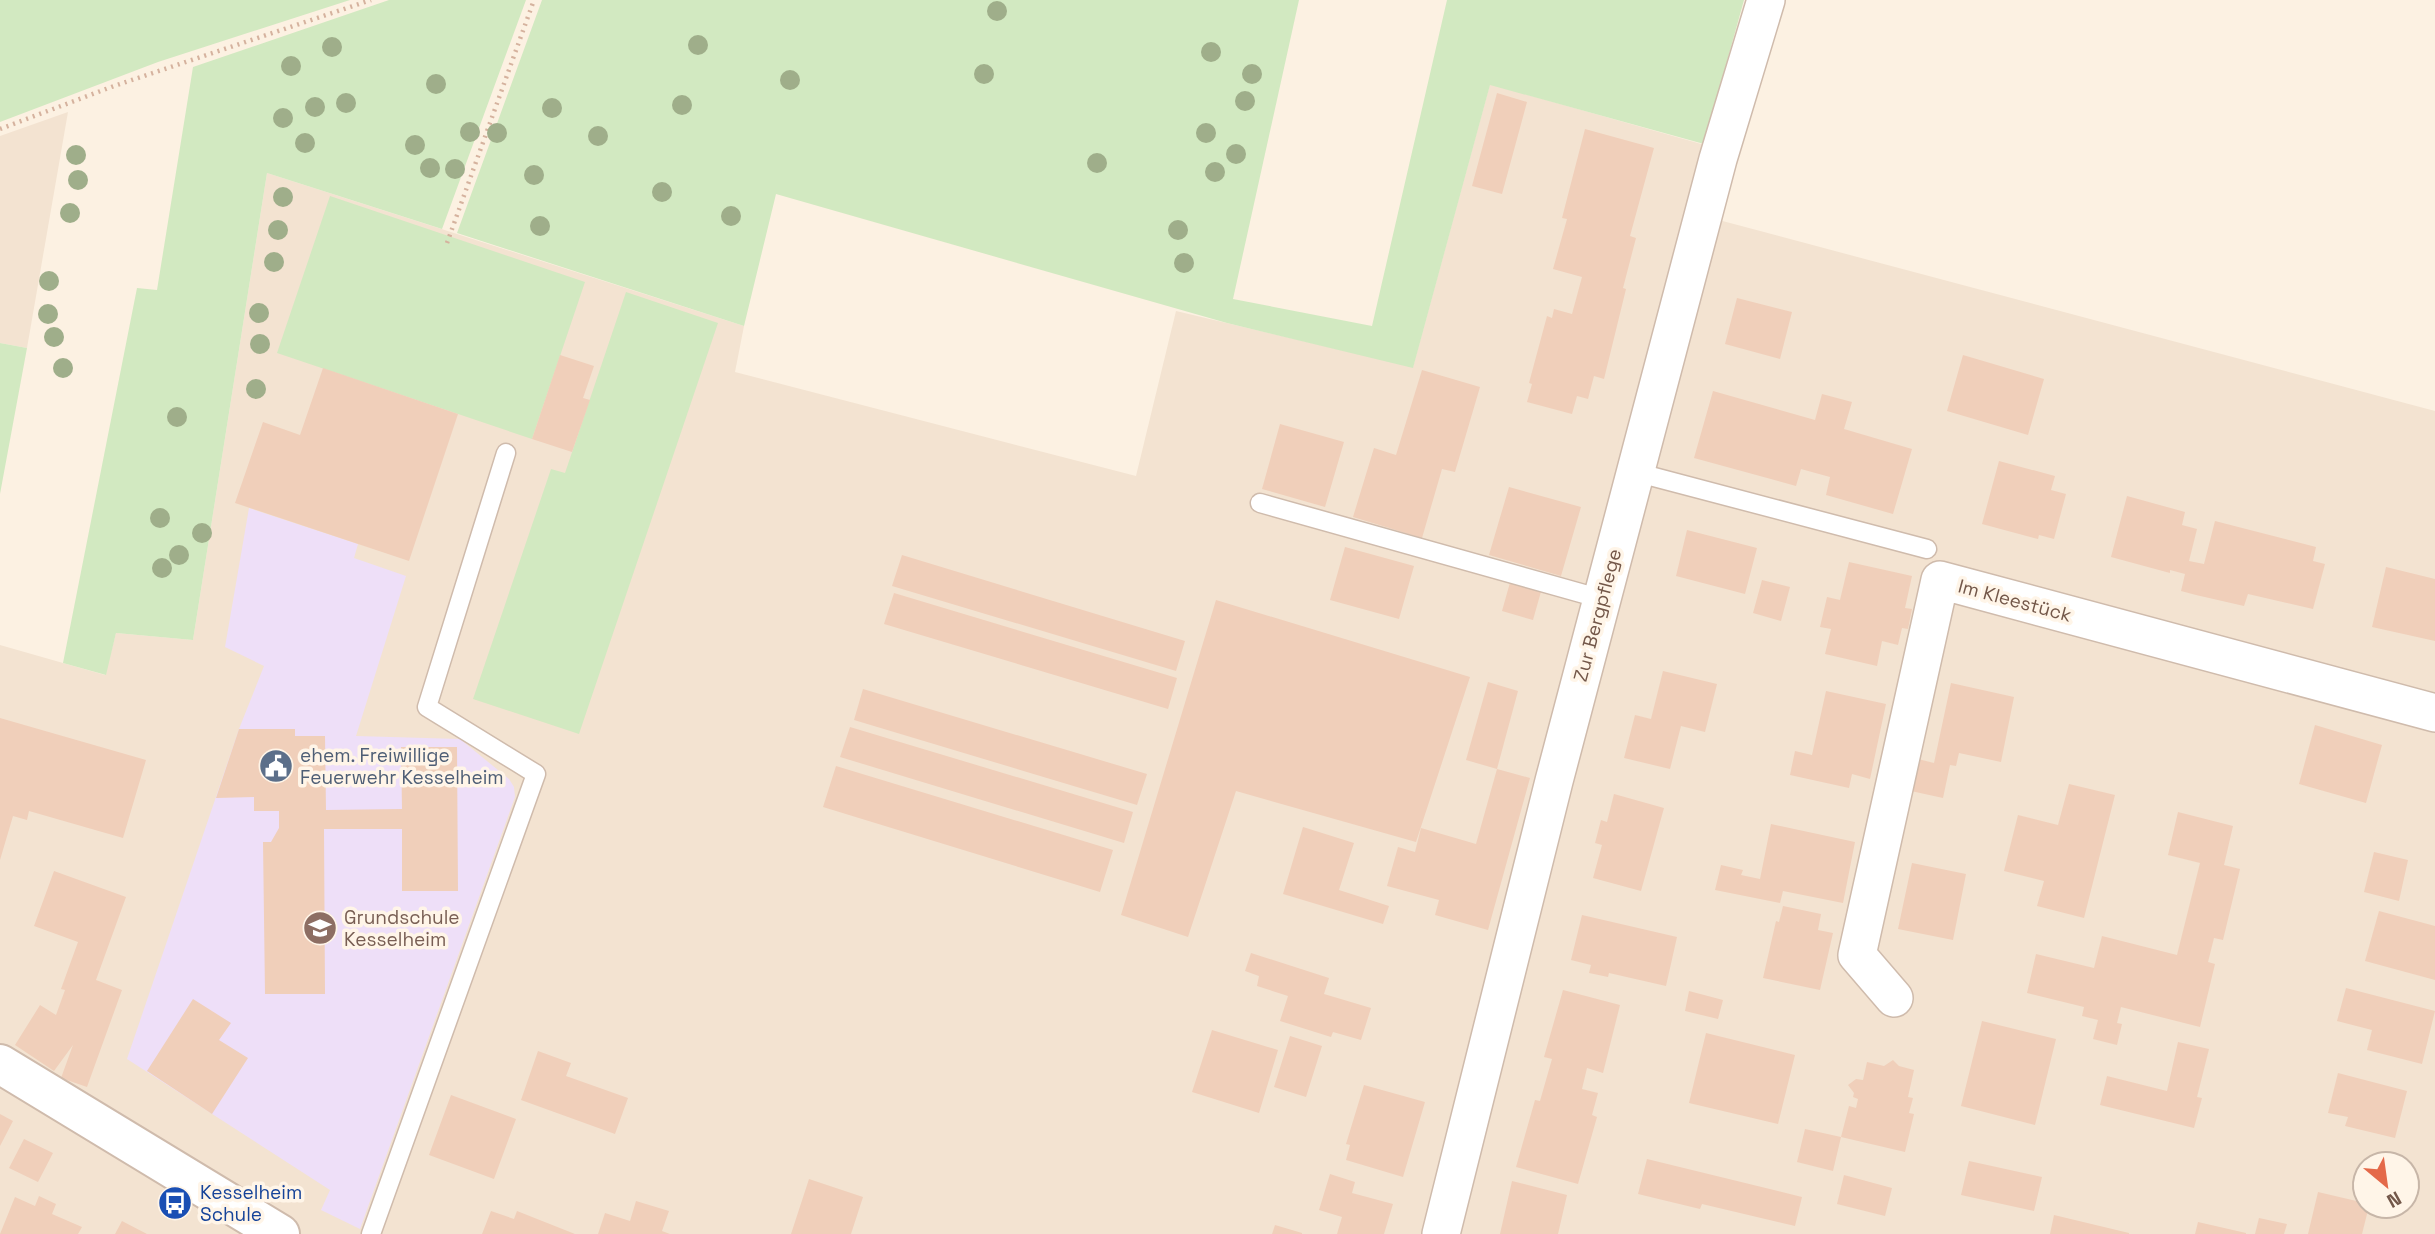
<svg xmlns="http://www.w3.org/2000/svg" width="2435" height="1234" font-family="'Space Grotesk',sans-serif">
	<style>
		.residential { fill: #f3e3d1; fill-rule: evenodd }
		.education { fill: #eedff8 }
		.green { fill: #d2e9c1 }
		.building { fill: #f0cfba }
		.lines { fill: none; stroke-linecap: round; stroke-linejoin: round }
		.service-casing { stroke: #cfbbac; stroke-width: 21 }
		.minor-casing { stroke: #cfbbac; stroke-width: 40 }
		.tertiary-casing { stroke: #cfbbac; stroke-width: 42 }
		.path { stroke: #d5b29e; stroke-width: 4.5; stroke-dasharray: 2 5; stroke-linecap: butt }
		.service { stroke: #fff; stroke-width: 18 }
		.minor { stroke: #fff; stroke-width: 37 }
		.tertiary { stroke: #fff; stroke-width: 38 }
		.tree { fill: #9fae8a }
		.labels { text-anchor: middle; stroke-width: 7; stroke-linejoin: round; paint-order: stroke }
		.street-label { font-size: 19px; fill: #735749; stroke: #fff5e8 }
		.service-label { font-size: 19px; fill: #4e5e75; stroke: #fff5e8; text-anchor: start }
		.education-label { font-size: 19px; fill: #785e54; stroke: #fff5e8; text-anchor: start }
		.transit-label { font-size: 19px; fill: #164399; stroke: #fff5e8; text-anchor: start }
	</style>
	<rect width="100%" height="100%" fill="#fcf1e2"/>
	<path class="residential" d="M1490,84l243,69 -18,66 720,192v823h-2435v-589l105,30 11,-42 77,7 74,-467 477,153 -9,46 401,104 40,-165 237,56zM2365,1164h42v42h-42z
		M68,112l-41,236 -27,-5v-207z"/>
	<path class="education" d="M249,508l109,36 -4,14 52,18 -50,160 104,3 49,40 5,8 1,10 -155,432 -39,-19 9,-20 -203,-131 112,-330 25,-63 -39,-19z"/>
	<path class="green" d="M0,0h350l-192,62 -158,60z
		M389,0h137l-84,229 -175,-56 -74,467 -77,-7 -10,42 -43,-12 74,-375 20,2 36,-223z
		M542,0h757l-66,299 139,27 75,-326h297l-40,144 -214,-59 -77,283 -186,-45 -451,-129 -32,132 -287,-93z
		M330,196l255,86 -53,157 -255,-86z
		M626,292l92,31 -139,411 -106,-35 78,-230 14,4z
		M0,343l27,5 -27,146z"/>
	<path class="building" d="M1497,93l30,9 -25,92 -30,-8z
		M1585,129l69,19 -24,88 6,2 -13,50 3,1 -22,90 -10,-3 -6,23 -11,-3 -5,18 -45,-12 5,-18 -3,-1 18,-67 5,2 2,-9 18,5 10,-37 -29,-8 14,-50 -5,-1z
		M1737,298l55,14 -12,47 -55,-15z
		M560,355l34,11 -11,32 7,2 -18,52 -40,-13z
		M1963,355l81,24 -16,56 -81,-24z
		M323,368l135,46 -49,147 -174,-58 28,-81 37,13z
		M1422,370l58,17 -25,85 -13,-3 -20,69 -69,-21 21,-69 22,7z
		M1713,391l102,29 7,-26 30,8 -8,27 68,20 -19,65 -67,-19 4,-18 -29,-8 -5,17 -102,-28z
		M1280,424l64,18 -19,65 -63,-18z
		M1999,461l56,15 -4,14 15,4 -12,45 -15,-4 -1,4 -56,-15z
		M1509,487l72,20 -20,69 -72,-21z
		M2127,496l58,16 -3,13 15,4 -8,32 15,3 11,-43 101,26 -3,14 12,3 -12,45 -65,-15 -4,12 -48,-11 -15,-4 4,-17 -15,-4v3l-59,-16z
		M1687,530l70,18 -12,46 -69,-18z
		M1345,547l69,19 -15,53 -69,-19z
		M902,555l283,86 -9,30 -284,-85z
		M1849,562l63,14 -7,32 7,1 -4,20 -6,-1 -4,17 -16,-4 -5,25 -52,-12 6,-25 -11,-2 7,-30 13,3z
		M2386,567l49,12v62l-63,-14z
		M1511,579l31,9 -9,32 -31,-9z
		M1762,580l28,7 -9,34 -28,-8z
		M894,593l283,85 -9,31 -284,-85z
		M1216,600l254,77 -54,165 -180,-51 -48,146 -67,-22z
		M1663,671l54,13 -12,48 -24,-6 -11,43 -46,-11 11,-43 16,4z
		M1488,682l30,9 -21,78 -31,-9z
		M1951,683l63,14 -13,65 -42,-9 -3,13 -6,-1 -7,33 -32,-7 7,-32 16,4z
		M863,689l284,85 -10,31 -283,-85z
		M1826,691l60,13 -16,75 -18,-5 -3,14 -59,-13 5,-24 17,4z
		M0,718l146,42 -23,78 -94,-27 -2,9 -14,-4 -13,44z
		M2315,725l67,20 -16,58 -67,-19z
		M850,727l283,85 -9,31 -284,-86z
		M239,729h56v7h30l1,74 76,-1 -1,-62h56l1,144h-56v-62h-78l1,165h-60l-2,-152h8l8,-14v-17h-25v-14l-38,1z
		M836,766l277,84 -13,42 -277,-85z
		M1497,769l33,9 -42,152 -53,-15 4,-15 -52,-14 11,-39 17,5 6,-24 55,16z
		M2069,784l46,11 -31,123 -47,-12 7,-25 -40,-10 14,-56 40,10z
		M1614,794l50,14 -23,83 -48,-13 9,-33 -7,-2 6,-23 6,2z
		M2178,812l55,14 -9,39 16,4 -17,71 -9,-2 -6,24 7,2 -15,63 -79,-20 -4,16 5,1 -5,21 -24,-6 5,-19 -16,-4 2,-9 -57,-14 9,-39 58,14 8,-32 75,19 23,-92 -32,-8z
		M1771,824l84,18 -12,61 -60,-12 -3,12 -65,-13 6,-25 22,5 -2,5 19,4z
		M1303,827l51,16 -15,47 50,16 -6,18 -100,-30z
		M2374,852l34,8 -9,41 -35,-9z
		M1912,863l54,11 -13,66 -55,-11z
		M54,871l72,26 -30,83 26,10 -35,97 -26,-9 12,-33 -19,26 -39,-26 25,-40 16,10 9,-25 -4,-1 17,-47 -44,-16z
		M1783,906l38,8 -3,16 15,3 -13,57 -57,-12 13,-57 3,1z
		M2379,911l56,15v54l-70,-19z
		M1582,915l95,22 -11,49 -57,-13 -1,4 -19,-4 2,-8 -20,-5z
		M1251,953l78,25 -5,16 47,14 -10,32 -28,-8 -2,5 -51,-16 8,-25 -31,-10 2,-10 -14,-5z
		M2346,988l89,23 -13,53 -55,-14 5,-20 -35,-9z
		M1563,990l57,15 -17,68 -16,-5 -5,21 16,4 -6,22 5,2 -19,67 -62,-17 19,-67 5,1 12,-42 -8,-2z
		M1689,991l34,9 -5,19 -33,-8z
		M193,999l38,24 -12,17 29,18 -36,56 -65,-43z
		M1982,1021l74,18 -21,86 -74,-19z
		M1212,1030l66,20 -19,63 -67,-21z
		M1706,1033l89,22 -17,69 -89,-21z
		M1290,1036l32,10 -16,51 -32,-10z
		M2178,1042l31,7 -12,48 5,1 -8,30 -94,-23 7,-29 60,15z
		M538,1051l33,12 -5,13 62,22 -13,36 -94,-34z
		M1893,1060l6,6 15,4 -6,27 5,1 -4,15 5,1 -9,38 -64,-15 8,-31 7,2 2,-9 -5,-2 1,-4 -6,-8 8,-6 7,1 4,-18 17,4z
		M2338,1073l69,18 -12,47 -50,-12 3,-9 -20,-4z
		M1364,1085l61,17 -22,75 -57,-17 4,-15 -4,-1z
		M451,1095l65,24 -22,60 -65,-24z
		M0,1114l13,7 -13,25z
		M1805,1129l36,8 -8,34 -36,-9z
		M24,1139l29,14 -15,29 -29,-14z
		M1647,1159l155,38 -7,29 -93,-22 -2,5 -62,-15z
		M1969,1161l73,16 -8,34 -73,-16z
		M1330,1174l25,8 -3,11 41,11 -9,30h-47l5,-17 -23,-7z
		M1844,1175l48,13 -7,28 -48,-12z
		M809,1179l54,18 -12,37h-60z
		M1512,1181l55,14 -9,39h-58z
		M2318,1192l47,11v3h4l-7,28h-54z
		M39,1196l17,8 -4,10 30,13 -4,7h-78l15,-37 20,9z
		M636,1201l33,10 -7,20 8,3h-72l7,-21 25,8z
		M491,1211l23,8 3,-8 58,23h-93z
		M2054,1215l75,18v1h-79z
		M2259,1218l28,6 -3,10h-29z
		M122,1221l25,13h-32z
		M2198,1222l48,11v1h-51z
		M1275,1225l27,8v1h-30z"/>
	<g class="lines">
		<g class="service-casing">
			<path id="service" d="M1635,472l292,77
				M1260,503l342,96
				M371,1234l165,-460 -109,-67 79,-254"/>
		</g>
		<g class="minor-casing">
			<path id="minor" d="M1894,998l-37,-43 83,-375 495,133
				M1441,1234l113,-453 164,-622 48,-159"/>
		</g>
		<g class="tertiary-casing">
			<path id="tertiary" d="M0,1064l280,170"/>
		</g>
		<path class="path" d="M0,129l114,-43 257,-86
			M447,243l87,-243"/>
		<use href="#service" class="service"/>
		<use href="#minor" class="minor"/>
		<use href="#tertiary" class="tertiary"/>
	</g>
	<g class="tree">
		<circle cx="997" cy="11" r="10"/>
		<circle cx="698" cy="45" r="10"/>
		<circle cx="332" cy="47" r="10"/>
		<circle cx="1211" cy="52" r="10"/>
		<circle cx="291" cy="66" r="10"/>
		<circle cx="984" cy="74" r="10"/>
		<circle cx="1252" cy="74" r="10"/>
		<circle cx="790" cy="80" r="10"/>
		<circle cx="436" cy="84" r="10"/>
		<circle cx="1245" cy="101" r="10"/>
		<circle cx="346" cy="103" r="10"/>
		<circle cx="682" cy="105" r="10"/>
		<circle cx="315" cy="107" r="10"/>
		<circle cx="552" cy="108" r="10"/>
		<circle cx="283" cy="118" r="10"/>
		<circle cx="470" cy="132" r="10"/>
		<circle cx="497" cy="133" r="10"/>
		<circle cx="1206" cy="133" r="10"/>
		<circle cx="598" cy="136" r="10"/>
		<circle cx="305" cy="143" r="10"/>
		<circle cx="415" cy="145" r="10"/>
		<circle cx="1236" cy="154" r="10"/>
		<circle cx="76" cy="155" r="10"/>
		<circle cx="1097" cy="163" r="10"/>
		<circle cx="430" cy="168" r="10"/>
		<circle cx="455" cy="169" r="10"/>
		<circle cx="1215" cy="172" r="10"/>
		<circle cx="534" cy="175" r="10"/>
		<circle cx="78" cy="180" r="10"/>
		<circle cx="662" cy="192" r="10"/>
		<circle cx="283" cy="197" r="10"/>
		<circle cx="70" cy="213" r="10"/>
		<circle cx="731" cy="216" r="10"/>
		<circle cx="540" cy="226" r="10"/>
		<circle cx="278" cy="230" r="10"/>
		<circle cx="1178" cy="230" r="10"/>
		<circle cx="274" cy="262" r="10"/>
		<circle cx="1184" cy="263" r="10"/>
		<circle cx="49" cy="281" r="10"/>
		<circle cx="259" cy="313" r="10"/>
		<circle cx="48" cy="314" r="10"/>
		<circle cx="54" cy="337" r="10"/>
		<circle cx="260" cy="344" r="10"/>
		<circle cx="63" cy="368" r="10"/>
		<circle cx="256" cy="389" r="10"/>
		<circle cx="177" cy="417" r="10"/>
		<circle cx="160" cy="518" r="10"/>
		<circle cx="202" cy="533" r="10"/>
		<circle cx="179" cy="555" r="10"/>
		<circle cx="162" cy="568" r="10"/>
	</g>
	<defs>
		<g id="civic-disc" transform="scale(1.75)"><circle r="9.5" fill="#5c6f8a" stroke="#fff5e8"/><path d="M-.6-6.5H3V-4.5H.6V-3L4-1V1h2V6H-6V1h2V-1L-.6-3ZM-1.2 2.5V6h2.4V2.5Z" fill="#fff"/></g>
		<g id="school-disc" transform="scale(1.75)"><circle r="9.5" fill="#8d6e63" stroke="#fff5e8"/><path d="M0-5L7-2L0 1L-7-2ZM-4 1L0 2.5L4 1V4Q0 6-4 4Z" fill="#fff"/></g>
		<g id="bus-disc" transform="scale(1.75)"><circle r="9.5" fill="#1a4fb4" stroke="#fff5e8"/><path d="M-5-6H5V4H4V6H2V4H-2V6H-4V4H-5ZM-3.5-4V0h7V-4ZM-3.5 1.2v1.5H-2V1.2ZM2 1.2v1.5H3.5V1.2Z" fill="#fff"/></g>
	</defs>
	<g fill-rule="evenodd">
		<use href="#civic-disc" x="276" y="766"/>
		<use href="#school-disc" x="320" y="928"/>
		<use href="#bus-disc" x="175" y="1203"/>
	</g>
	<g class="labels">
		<g class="street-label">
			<text transform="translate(2015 600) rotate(15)" y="7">Im Kleestück</text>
			<text transform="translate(1597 615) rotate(-75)" y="7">Zur Bergpflege</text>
		</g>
		<g class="service-label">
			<text x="300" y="762">ehem. Freiwillige<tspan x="300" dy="22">Feuerwehr Kesselheim</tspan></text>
		</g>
		<g class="education-label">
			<text x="344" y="924">Grundschule<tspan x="344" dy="22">Kesselheim</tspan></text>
		</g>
		<g class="transit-label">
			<text x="200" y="1199">Kesselheim<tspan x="200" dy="22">Schule</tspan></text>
		</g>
	</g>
	<g transform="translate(2386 1185) rotate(151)"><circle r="33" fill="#fff5e8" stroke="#c7b6a8" stroke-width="2"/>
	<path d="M0-5L12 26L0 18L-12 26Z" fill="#e46949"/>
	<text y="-10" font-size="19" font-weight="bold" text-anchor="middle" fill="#735749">N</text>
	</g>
</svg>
